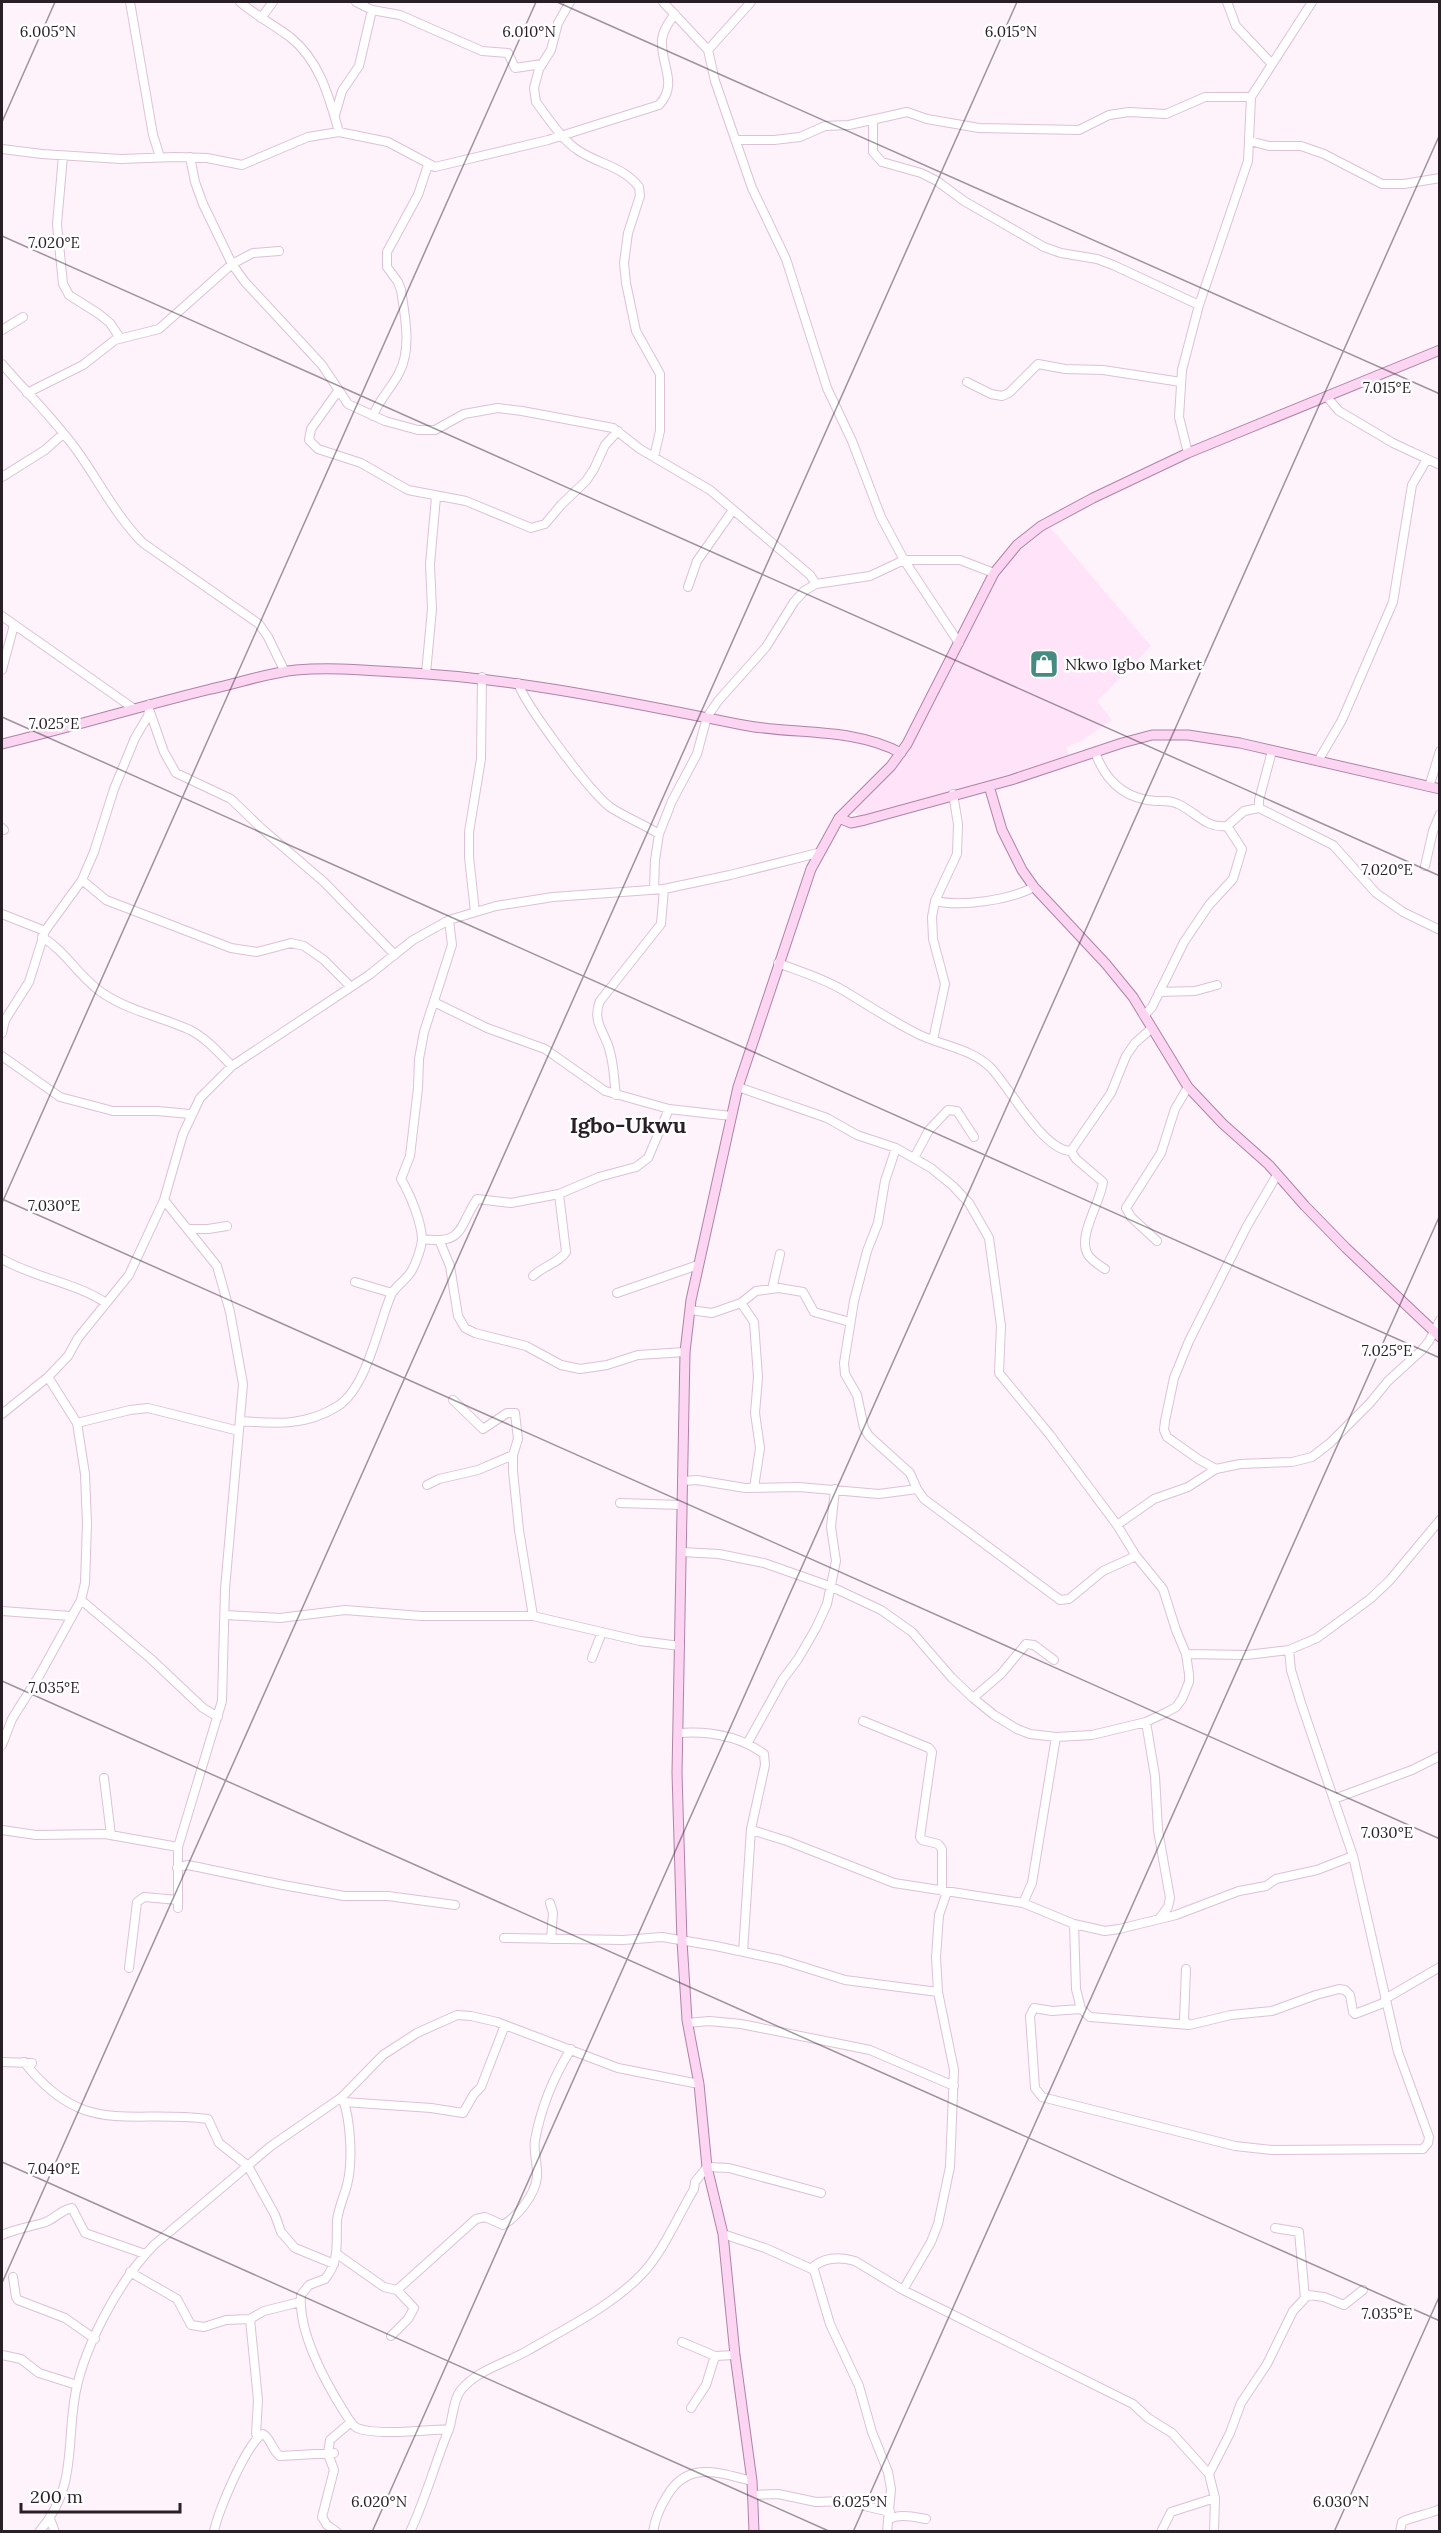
<svg xmlns="http://www.w3.org/2000/svg" width="1441" height="2533" font-family="Lora,serif">
	<style>
		.built { fill: #ffe3f8 }
		.lines { fill: none; stroke-linecap: round; stroke-linejoin: round }
		.minor-casing { stroke: #ddc1d6; stroke-width: 10 }
		.major-casing { stroke: #b083a6; stroke-width: 11 }
		.minor { stroke: #fff; stroke-width: 8 }
		.major { stroke: #fbd5f2; stroke-width: 9 }
		.ticks { fill: none; stroke: #291f27; stroke-width: 1.5; stroke-opacity: 0.45 }
		.labels { text-anchor: middle; stroke-width: 5; stroke-linejoin: round; paint-order: stroke }
		.poi-label { font-size: 16px; fill: #291f27; stroke: #fff; text-anchor: start }
		.district-label { font-size: 22px; font-weight: bold; fill: #291f27; stroke: #fff }
		.ticks-label { font-size: 15px; text-anchor: middle; fill: #291f27; stroke: #fff; stroke-width: 5; stroke-linejoin: round; paint-order: stroke }
	</style>
	<rect width="100%" height="100%" fill="#fef2fb"/>
	<path class="built" d="M1049,526l102,120 -54,55 15,19 -31,21 -15,6 4,11 -65,22 -143,38 -4,-2 -6,-7 54,-57 100,-190z"/>
	<g class="lines">
		<g class="minor-casing">
			<path id="minor" d="M130,2l23,133 7,22
				M240,2c15,13 34,23 50,35 30,24 39,60 49,95
				M356,2l16,8 28,5 82,36 26,2 7,15 27,-4
				M570,2l-12,21 -7,27 -12,19 -5,19 2,14c13,17 26,38 43,49 20,13 45,16 60,36l1,9 -12,37 -4,30 2,20 10,48 24,43v57l-6,26
				M663,2l45,48 7,31 37,107 34,71 41,129 25,53 29,76 23,43 55,83
				M1227,2l9,24 36,38
				M261,18l12,-16
				M708,50l43,-48
				M335,115l7,-24 17,-25 13,-56
				M873,120v32l9,10 39,11 16,8 27,20 80,46 17,6 36,6 16,6 86,40
				M736,140h38l26,-3 25,-11 24,-1 58,-13 20,7 52,9 100,2 30,-15 20,-3 37,2 39,-17h46
				M1250,141l19,5h32l23,8 58,30h22l36,-6
				M2,149l40,5 79,5 54,-2 32,1 35,7 66,-28 31,-5 49,10 47,25 113,-27 111,-35c20,-21 1,-42 3,-65 1,-10 7,-18 13,-26
				M63,156l-6,68 6,60 6,11 30,19 11,9 10,15
				M190,157l5,25 8,22 29,60 13,18 77,83 26,39 37,17 33,9h17l29,-16 34,-6 24,3 91,17 27,21 70,41 100,85 6,9
				M2,330l21,-13
				M2,364c25,29 54,57 76,88 22,31 38,64 65,91l116,81 9,13 17,35
				M967,382l24,12 11,2 7,-3 29,-29 27,5 38,1 78,12
				M338,391l-27,38 -2,11 9,9 43,14 47,27 58,11 65,27 14,-4 16,-19 25,-24 8,-12 11,-24 13,-14
				M27,393l56,-28 32,-25 44,-11 73,-65 21,-11 26,-2
				M1327,397l12,14 54,32 47,22
				M373,416c6,-17 18,-27 26,-43 13,-24 6,-57 2,-83l-3,-8 -11,-15v-15l31,-57 10,-30
				M1188,453l-9,-36 3,-47 17,-65 49,-144 3,-64 61,-95
				M2,477l43,-27 18,-16
				M688,587l9,-26 36,-51
				M2,616l131,92
				M2,670l12,-45
				M426,673l6,-64 -2,-45 6,-67
				M518,683c8,23 72,109 92,124 15,10 33,17 49,27
				M150,712l14,40 12,21 55,26 30,29 63,54 71,73
				M1272,751l-13,49v8l74,37 43,48 27,19 37,18
				M1095,752c10,28 29,47 61,49 9,0 14,-1 22,3 18,8 28,25 49,22l17,-15 15,-3
				M1318,761l24,-41 51,-118 19,-117 15,-26
				M1429,787l11,-36
				M2,828l2,2
				M1425,866l8,-35 7,-17
				M82,880l24,20 125,48 26,4 34,-9 13,3 20,14 26,26
				M654,890l1,-30 4,-26 13,-33 25,-47 10,-37 11,-16 48,-54 28,-45 10,-11 12,-7 54,-8 34,-16h56l34,13
				M935,901c27,6 75,-1 99,-14
				M475,912l-6,-55v-25l12,-73 1,-82
				M2,914l43,17
				M42,937c25,15 38,42 62,57 26,17 57,23 86,36 16,8 29,23 42,36
				M778,963c21,8 44,15 63,26 27,16 52,33 79,46 24,11 51,14 70,32 19,19 53,84 81,84
				M1159,992l36,-1 22,-6
				M434,1002l53,26 58,21 60,42 64,18 62,7
				M1144,1016l8,-9 32,-65 25,-37 24,-26 9,-30 -15,-23
				M2,1033l3,-13 24,-38 16,-51 37,-51 12,-28 20,-63 21,-51 13,-22 2,-12
				M933,1040l12,-56 -12,-45 -1,-22 3,-16 22,-47 1,-30 -5,-30
				M2,1056l58,41 53,14h44l33,3
				M616,1095c-2,-14 -2,-29 -6,-43 -4,-19 -19,-30 -10,-51l61,-77 3,-35
				M896,1148l-11,33 -7,42 -11,28 -13,50 -10,62 1,11 12,21 7,33 5,8 41,37 7,16
				M1071,1151l40,-58 15,-37 9,-13 17,-15
				M1071,1151l5,8 27,23c-2,19 -25,53 -16,71 3,7 12,12 18,16
				M914,1158l15,-28 19,-20 9,1 17,26
				M164,1200l53,66 13,46 13,72 -18,205 -3,112 -44,146v61
				M189,1229h19l19,-3
				M422,1239c43,6 36,-12 55,-40l34,4 48,-9 40,-17 37,-10 12,-9 21,-49
				M1157,1241l-26,-24 -5,-9 35,-55 14,-44 13,-22
				M440,1242l10,24 8,50 7,12 10,5 51,13 35,19 19,4 27,-4 31,-10 47,-3
				M2,1259c32,19 73,23 104,44
				M533,1276c10,-10 26,-13 33,-24l-7,-58
				M355,1282l37,11
				M772,1289l8,-35
				M617,1293l81,-28
				M741,1303l13,19 4,55 -3,36 5,35 -6,40
				M690,1310l22,3 29,-10 15,-12 23,-3 24,4 11,20 36,10
				M453,1400l30,29 24,-16h8l3,26 -5,16v16l6,59 14,86 107,25 40,5
				M2,1414l46,-37 20,-21 10,-18 51,-63 35,-75 19,-66 17,-36 32,-32 137,-91 44,-35 36,-20 47,-14 57,-9 111,-8 66,-14 88,-22
				M240,1421c37,3 66,5 98,-15 29,-19 40,-80 53,-111 5,-10 16,-15 21,-25 4,-7 9,-21 10,-30 0,-17 -12,-46 -21,-61l9,-23 8,-68 1,-29 5,-27 28,-87 -3,-25
				M77,1423l53,-13 18,-2 91,23
				M1216,1469l-18,-10 -31,-22 -3,-7 1,-9 9,-43 15,-37 58,-115 30,-51
				M682,1481l15,-1 48,8 54,-1 80,7 38,-5 7,10 136,101 9,-1 34,-28 33,-15
				M427,1485l12,-6 39,-9 35,-15
				M620,1503l60,2
				M1117,1525l37,-26 34,-12 28,-18 24,-5 52,-2 20,-5 18,-14 40,-40 18,-22 34,-31 7,-9 11,-21
				M681,1552l38,2 45,9 68,24 49,23 31,22 40,46 21,20 21,17 23,14 13,5 26,3 36,-2 54,-13 21,-10 9,-5 6,-8 7,-17v-8l-3,-20 -10,-24 -13,-41 -27,-33 -19,-31 -67,-90 -51,-62 2,-47 -12,-88 -20,-35 -16,-17 -22,-18 -35,-20 -39,-13 -30,-17 -89,-31
				M81,1600l70,59 52,49 15,9
				M2,1611l69,5
				M226,1615l54,3 65,-8 76,6h112
				M1186,1654l60,1 18,-2 25,-3 28,-12 53,-39 20,-19 50,-60
				M592,1658l10,-26
				M973,1698l28,-24 25,-30 8,1 20,15
				M863,1721l66,27 3,4 -12,85 2,3 16,4 4,5v42
				M1146,1722l9,54 3,54 12,68 -2,9 -9,12
				M679,1733c30,-2 59,2 85,21l1,11 -14,64 4,2 32,10 107,42 129,20 51,21 31,7 14,-2 57,-14 63,-24 27,-5 10,-7 41,-9 36,-14
				M747,1744l36,-65 15,-20 18,-31 11,-24 9,-43 -5,-34 4,-38
				M2,1745l10,-26 27,-43 42,-76 4,-17 2,-59 -2,-50 -8,-51 -29,-46
				M104,1778l7,57
				M1334,1799l78,-29 28,-14
				M2,1830l34,5 69,-1 73,13
				M177,1868l10,-3 11,2 85,18 61,11h44l67,9
				M550,1903l3,10 -2,26
				M1023,1903l9,-20 24,-146
				M1074,1924l2,65 5,20 -29,2 -18,-3 -4,8 5,72 7,9 193,49 37,4 151,-1 5,-6 1,-6 -31,-85 -45,-196 -52,-153 -10,-33 -2,-20
				M504,1938l119,2 39,-3 54,9 65,14 64,20 93,12
				M743,1952l8,-123
				M129,1968l8,-66 7,-5 34,3
				M1186,1969l-2,51 5,5 42,-10 41,-4 44,-16 23,-6 6,1 5,5 3,17 2,2 31,-12
				M1385,1999l55,-32
				M1081,2009l9,8 99,8
				M688,2023l21,-2 32,3 129,26 84,36
				M2,2062l30,1
				M24,2062c60,76 102,47 184,57l11,24 29,23 27,49 6,17 14,16 39,16
				M342,2097c9,22 11,65 5,88 -3,12 -9,24 -10,36 -1,22 3,40 -12,58l-16,6 -8,10c-3,36 23,85 42,115 4,6 8,15 14,18 19,8 70,2 92,1
				M344,2102l87,6 32,5 11,-19 7,-7 24,-62
				M1275,2228l24,4 6,66
				M723,2234l42,14 49,22 16,54 29,62 13,46 16,40 3,17 -4,43
				M2,2235c14,-6 26,-8 41,-12 11,-3 17,-13 29,-15l13,25 60,21
				M337,2254l47,33 13,3 79,-71 9,-2 18,8c15,-9 32,-30 34,-48 1,-13 -4,-25 -2,-37 6,-32 19,-64 36,-91
				M814,2270v-4c12,-9 27,-9 41,-5l48,29 230,114 15,14 24,15 37,41 6,24 -1,34
				M130,2272l47,27 14,26 13,2 22,-7 24,-1 14,-8 36,-9
				M13,2277l3,20 2,3 47,18 30,21
				M903,2290l28,-48 7,-18 12,-57 4,-97 -16,-78 -2,-35 3,-42 8,-23
				M250,2319l8,81 -2,34 2,1
				M391,2336l17,-17 6,-11 -17,-18
				M682,2342l33,14
				M2,2355l19,4 18,14 38,12
				M691,2408l15,-23 9,-29 20,-1
				M1209,2474l21,-41 11,-30 26,-39 26,-53 15,-16 16,2 20,8 19,-15
				M752,2495l26,-1 38,8 27,-1 47,11
				M50,2519l5,13
				M888,2520c10,-7 26,-3 38,-1
				M39,2532c36,-42 28,-80 35,-130 7,-51 44,-120 80,-157l117,-99 71,-49 41,-42 34,-22 40,-18 14,1 26,6 121,46 81,16
				M214,2532c2,-17 34,-92 49,-98 8,4 9,17 17,22l54,-3
				M337,2532l-10,-7 -5,-8 12,-47 -6,-16 2,-14 21,-18
				M410,2532c16,-34 25,-69 39,-103 4,-12 4,-29 12,-39 16,-20 45,-27 66,-39 39,-23 83,-44 114,-76 21,-21 37,-59 53,-86l1,-7 12,-15 22,1 92,25
				M653,2532c2,-13 7,-25 14,-36 21,-36 52,-23 85,-15
				M1161,2532l10,-20 44,-14
				M1400,2532l2,-10c12,-6 25,-7 38,-13"/>
		</g>
		<g class="major-casing">
			<path id="major" d="M2,744c70,-17 139,-38 209,-55 28,-6 56,-16 85,-19 34,-3 68,0 101,2 119,6 230,30 346,53 51,10 110,2 158,28
				M989,786l13,44 20,40 12,17 72,77 27,33 55,90 35,37 46,41 36,41 41,42 94,89
				M839,818l12,5 14,-3 146,-40 111,-37 30,-8h36l52,8 200,46
				M754,2532l-2,-51 -17,-126 -12,-121 -16,-67 -8,-83 -12,-64 -5,-79 -5,-168 8,-421 6,-52 47,-213 73,-218 28,-51 52,-52 16,-22 87,-171 23,-28 24,-19 52,-28 95,-45 252,-103"/>
		</g>
		<use href="#minor" class="minor"/>
		<use href="#major" class="major"/>
	</g>
	<path class="ticks" d="M557,2l883,392M2,122l53,-120M2,236l1438,640M2,717l1438,641M2,1199l1438,640M2,1203l534,-1201M2,1681l1438,640M2,2162l829,370M2,2283l1015,-2281M372,2532l1068,-2398M853,2532l587,-1317M1334,2532l106,-237"/>
	<defs>
		<g id="shop-square" transform="scale(1.5)"><rect x="-9" y="-9" width="18" height="18" rx="4" fill="#468b82" stroke="#fff"/><path d="M-5-2.5h2.3a2.7 3.5 0 0 1 5.4 0H5L5.5 6h-11ZM-1.5-2.5h3a1.5 2.3 0 0 0-3 0Z" fill="#fff"/></g>
	</defs>
	<g fill-rule="evenodd">
		<use href="#shop-square" x="1044" y="664"/>
	</g>
	<g class="labels">
		<g class="poi-label">
			<text x="1065" y="670">Nkwo Igbo Market</text>
		</g>
		<g class="district-label">
			<text x="628" y="1133">Igbo-Ukwu</text>
		</g>
	</g>
	<g class="ticks-label">
		<text x="48" y="37">6.005°N</text>
		<text x="529" y="37">6.010°N</text>
		<text x="1011" y="37">6.015°N</text>
		<text x="54" y="248">7.020°E</text>
		<text x="1387" y="393">7.015°E</text>
		<text x="54" y="729">7.025°E</text>
		<text x="1387" y="875">7.020°E</text>
		<text x="54" y="1211">7.030°E</text>
		<text x="1387" y="1356">7.025°E</text>
		<text x="54" y="1693">7.035°E</text>
		<text x="1387" y="1838">7.030°E</text>
		<text x="54" y="2174">7.040°E</text>
		<text x="1387" y="2319">7.035°E</text>
		<text x="379" y="2507">6.020°N</text>
		<text x="860" y="2507">6.025°N</text>
		<text x="1341" y="2507">6.030°N</text>
	</g>
	<rect width="1441" height="2533" fill="none" stroke="#291f27" stroke-width="6"/>
	<path d="M21 2503v9h159v-9" fill="none" stroke="#291f27" stroke-width="3"/>
	<text x="30" y="2503" font-size="18" fill="#291f27" stroke="#ffffff" stroke-width="4.5" paint-order="stroke">200 m</text>
</svg>
